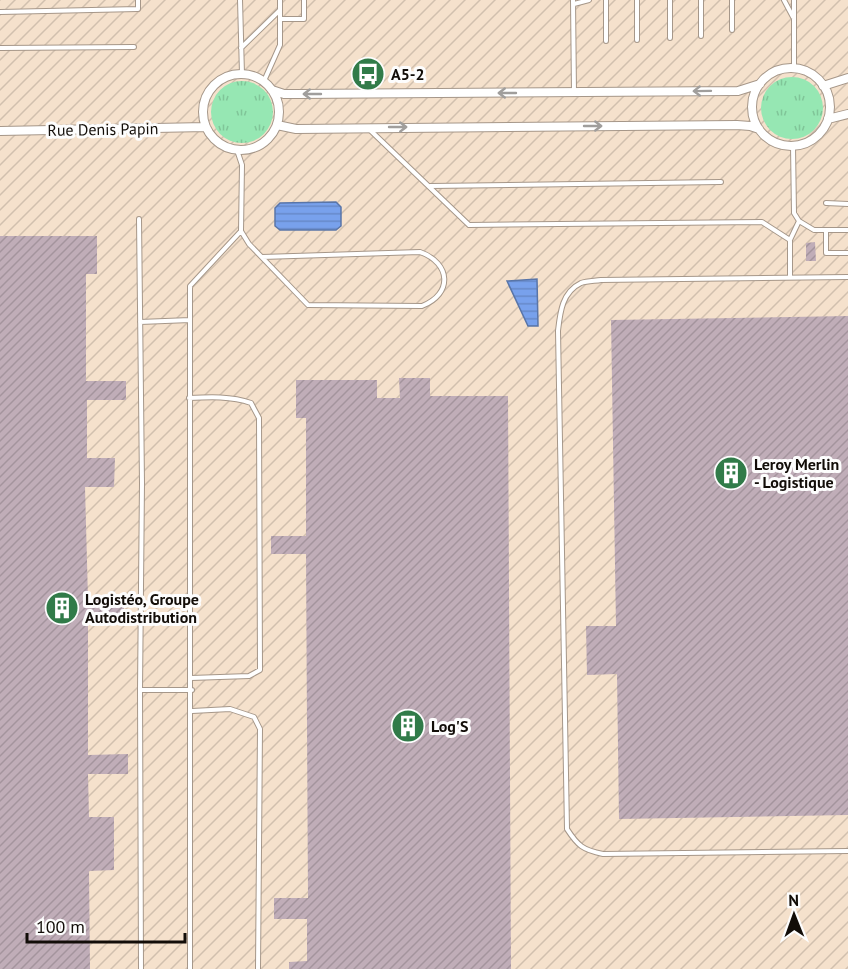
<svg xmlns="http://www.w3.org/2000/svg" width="848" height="969" font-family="'PT Sans',sans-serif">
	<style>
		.industrial { fill: url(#industrial-furrows) }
		.grass { fill: url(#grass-tufts) }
		.water { fill: url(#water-rules); stroke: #5975a8; stroke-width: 1.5 }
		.building { fill: url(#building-hatch) }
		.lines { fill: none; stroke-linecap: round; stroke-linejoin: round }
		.lane-casing { stroke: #a69789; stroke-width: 6 }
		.street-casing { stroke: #a69789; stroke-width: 10 }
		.lane { stroke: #fff; stroke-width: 4 }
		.street { stroke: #fff; stroke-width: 8 }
		.oneway { stroke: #a09e9c }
		.labels { text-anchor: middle; stroke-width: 6; stroke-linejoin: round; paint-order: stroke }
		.poi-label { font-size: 16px; font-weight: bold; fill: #120d08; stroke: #fdfdfd; text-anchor: start }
		.street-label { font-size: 16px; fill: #120d08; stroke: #fdfdfd }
	</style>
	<defs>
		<pattern id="industrial-furrows" width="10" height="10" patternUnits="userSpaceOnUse" patternTransform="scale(1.5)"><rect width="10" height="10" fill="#f5e1cc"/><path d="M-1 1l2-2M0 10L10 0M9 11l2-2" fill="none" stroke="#d1c0ae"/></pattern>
		<pattern id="grass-tufts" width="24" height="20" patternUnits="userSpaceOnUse" patternTransform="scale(1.5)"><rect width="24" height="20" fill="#96e7b3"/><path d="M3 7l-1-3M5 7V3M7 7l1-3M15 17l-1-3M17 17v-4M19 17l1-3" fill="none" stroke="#80c598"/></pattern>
		<pattern id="water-rules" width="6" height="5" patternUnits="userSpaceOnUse" patternTransform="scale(1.5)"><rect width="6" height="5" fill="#78a1ec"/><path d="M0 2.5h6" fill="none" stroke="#6789c9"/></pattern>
		<pattern id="building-hatch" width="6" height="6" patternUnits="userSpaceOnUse" patternTransform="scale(1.5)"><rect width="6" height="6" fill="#c0adb8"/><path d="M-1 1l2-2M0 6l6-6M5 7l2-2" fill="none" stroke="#a4949d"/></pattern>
	</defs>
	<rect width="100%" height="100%" fill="#fdedde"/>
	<path class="industrial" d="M0,0h848v969h-848z"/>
	<path class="grass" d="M761 108a31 31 0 1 1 62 0a31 31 0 1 1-62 0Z
		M211 112a31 31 0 1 1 62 0a31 31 0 1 1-62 0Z"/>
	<path class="water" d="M336,202l5,5v19l-5,4h-56l-5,-4v-18l5,-5z
		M537,279l1,47h-10l-21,-45z"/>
	<path class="building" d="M0,236h97v38h-11v107h40v19h-39v58h28l-1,29h-29l3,112h36v18l-36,1v137l40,-1v20h-40l1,43h25v53l-25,1 1,98h-90z
		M815,242l1,19h-10v-18z
		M848,316v499l-229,4 -2,-145 -30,1 -1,-49h30l-5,-306z
		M399,378h31v18h78l3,573h-222v-7l18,-1v-42h-33v-21h34l-2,-344h-35v-18h35v-118h-10v-38h81v18h23z"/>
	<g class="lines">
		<g class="lane-casing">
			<path id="lane" d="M240,0l2,74
				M573,0l1,92
				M606,0v41
				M701,0v36
				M784,0l9,17
				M574,4l15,-4
				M0,12l138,-3v-9
				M280,19h24v-19
				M732,30v-30
				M670,38v-38
				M637,40v-40
				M0,48l134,-1
				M241,48l39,-38
				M794,69v-69
				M264,81l16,-36v-45
				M370,130l99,95 293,-3 28,18
				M430,186l291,-4
				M826,203l22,1
				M139,219l3,264 -2,207 1,279
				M799,221l15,9h12v23h22
				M826,230h22
				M241,231l8,13 59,61 114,1c31,-12 29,-43 -2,-54l-158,5
				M790,277v-37l9,-19 -5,-8 -1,-67
				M848,277l-247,3c-6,1 -14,1 -20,3 -19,9 -21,30 -23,48l9,498c11,17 16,21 36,25l245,-3
				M140,322l50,-2
				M189,398c21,-1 42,-2 62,5l8,15 1,252 -11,6 -58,2
				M140,690h52
				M192,711l38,-2 24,8 6,12 -2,240
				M190,969v-683l51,-55 1,-66 -5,-15"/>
		</g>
		<g class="street-casing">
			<path id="street" d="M752 107a39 39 0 1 1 78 0a39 39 0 1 1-78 0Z
				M203 112a38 38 0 1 1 76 0a38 38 0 1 1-76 0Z
				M823,86l25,-8
				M272,90l12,4h13l441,-3 22,-7
				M828,119l20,-5
				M277,125l19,4 441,-4 13,1 9,3
				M0,131l206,-4"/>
		</g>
		<use href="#lane" class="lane"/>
		<use href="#street" class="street"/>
	</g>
	<defs><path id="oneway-shaft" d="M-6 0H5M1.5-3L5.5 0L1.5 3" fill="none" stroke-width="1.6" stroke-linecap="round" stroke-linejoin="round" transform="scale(1.5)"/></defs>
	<g class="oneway">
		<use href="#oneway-shaft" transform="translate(702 91) rotate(179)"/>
		<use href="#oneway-shaft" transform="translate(507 93) rotate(180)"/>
		<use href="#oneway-shaft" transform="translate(312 94) rotate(180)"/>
		<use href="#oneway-shaft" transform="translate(593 126)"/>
		<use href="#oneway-shaft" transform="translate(398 127)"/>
	</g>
	<defs>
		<g id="bus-disc" transform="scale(1.725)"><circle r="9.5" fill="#317b49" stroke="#fdfdfd"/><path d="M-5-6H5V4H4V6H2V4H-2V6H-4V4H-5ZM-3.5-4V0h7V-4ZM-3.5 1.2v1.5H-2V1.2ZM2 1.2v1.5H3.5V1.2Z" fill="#fff"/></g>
		<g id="building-disc" transform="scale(1.725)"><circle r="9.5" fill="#317b49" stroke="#fdfdfd"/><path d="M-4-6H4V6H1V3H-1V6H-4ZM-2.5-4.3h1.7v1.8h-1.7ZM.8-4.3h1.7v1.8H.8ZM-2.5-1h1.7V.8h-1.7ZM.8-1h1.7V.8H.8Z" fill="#fff"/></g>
	</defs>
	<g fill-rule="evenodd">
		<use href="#bus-disc" x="368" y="74"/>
		<use href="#building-disc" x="731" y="473"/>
		<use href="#building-disc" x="62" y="608"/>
		<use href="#building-disc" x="408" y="726"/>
	</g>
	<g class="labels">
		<g class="poi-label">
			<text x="391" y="80">A5-2</text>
			<text x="754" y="470">Leroy Merlin<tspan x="754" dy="18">- Logistique</tspan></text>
			<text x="85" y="605">Logistéo, Groupe<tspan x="85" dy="18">Autodistribution</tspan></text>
			<text x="431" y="732">Log'S</text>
		</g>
		<g class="street-label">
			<text transform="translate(103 129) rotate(-1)" y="6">Rue Denis Papin</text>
		</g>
	</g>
	<g transform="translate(794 915) rotate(359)" stroke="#fdfdfd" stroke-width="4.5" paint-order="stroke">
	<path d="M0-4.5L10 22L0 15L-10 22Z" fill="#120d08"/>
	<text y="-9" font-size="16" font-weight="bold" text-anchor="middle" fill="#120d08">N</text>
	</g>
	<path d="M27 933v9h158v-9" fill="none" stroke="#120d08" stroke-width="3"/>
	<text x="36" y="933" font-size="18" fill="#120d08" stroke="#fdfdfd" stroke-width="4.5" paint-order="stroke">100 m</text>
</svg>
